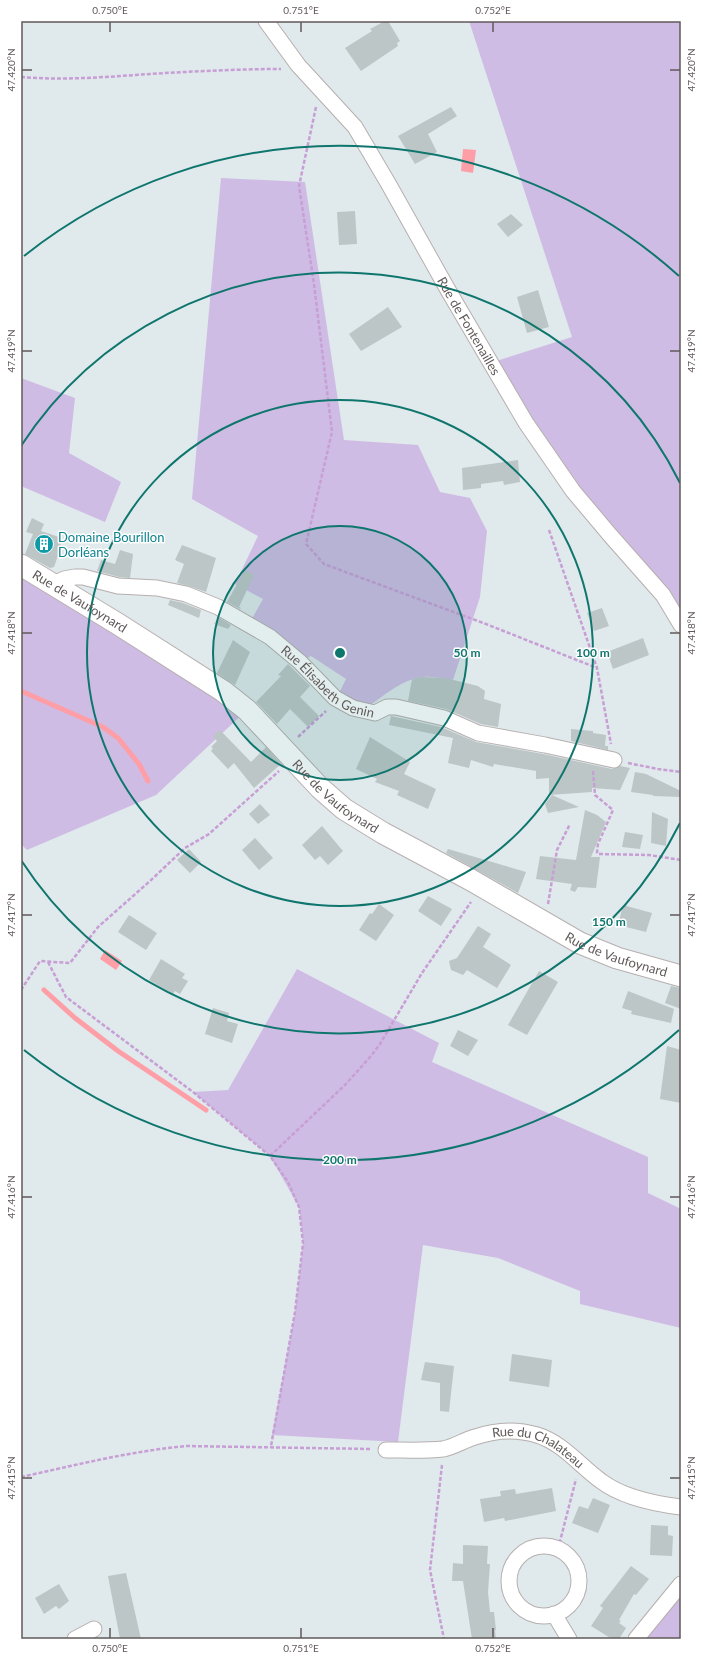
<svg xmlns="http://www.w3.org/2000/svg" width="702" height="1660" font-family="Lato,sans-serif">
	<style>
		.green { fill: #cfbce4 }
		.water { fill: #fe9ea7 }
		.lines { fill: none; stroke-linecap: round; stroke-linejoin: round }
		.stream { stroke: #fe9ea7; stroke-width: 5 }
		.building { fill: #bcc6c6 }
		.street-casing { stroke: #b6afae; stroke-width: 17 }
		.secondary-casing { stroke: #b8b0b0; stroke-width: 23 }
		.path { stroke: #c79fd5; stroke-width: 2.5; stroke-dasharray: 4 2; stroke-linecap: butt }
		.street { stroke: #fff; stroke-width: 15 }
		.secondary { stroke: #fff; stroke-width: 21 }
		.ticks { fill: none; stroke: #615959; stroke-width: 1.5 }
		.ring { fill: none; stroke: #0f766e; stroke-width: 2 }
		.labels { text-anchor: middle; stroke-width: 3; stroke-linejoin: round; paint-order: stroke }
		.street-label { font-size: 13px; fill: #615959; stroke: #fff }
		.culture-label { font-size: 13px; fill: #0d838f; stroke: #fff; text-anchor: start }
		.centre { fill: #0f766e; stroke: #fff; stroke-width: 2 }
		.ring-label { font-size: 12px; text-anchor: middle; font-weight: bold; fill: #0f766e; stroke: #fff; stroke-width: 3; stroke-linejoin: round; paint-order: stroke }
		.neatline { fill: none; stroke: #615959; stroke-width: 1.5 }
		.ticks-label { font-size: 10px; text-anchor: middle; fill: #615959 }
	</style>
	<rect width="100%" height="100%" fill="#e0e9ec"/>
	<path class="green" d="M469,21h212v604l-71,-90 -120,-172 82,-26z
		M221,178l84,4 39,258 74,5 22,47 30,6 17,33 -7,66 -27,83c-9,-1 -20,-4 -29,-3 -20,1 -39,18 -55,29l-19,-7 -11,-6 7,-14 -35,-23 -11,6 -51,-38 14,-25 -28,-15 23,-48 -66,-37z
		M21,378l54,20 -6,55 52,29 -16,40 -84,-36z
		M21,565l226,145 -91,85 -129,55 -6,-6z
		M297,969l142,74 -7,19 216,95v36l33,16v119l-101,-24v-13l-82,-33 -75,-13 -25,197 -126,-7 23,-123 8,-69 -4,-36 -29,-51 -77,-64 35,-2z
		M681,1594v45h-36z"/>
	<path class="water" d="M463,149l13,1 -3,23 -12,-2z
		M105,950l17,11 -6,9 -16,-11z"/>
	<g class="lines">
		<path class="stream" d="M21,691l82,36 15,11 21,26 9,17
			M44,990l31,28 43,33 88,59"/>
	</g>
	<path class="building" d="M385,21h3l12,20 -3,2 1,3 -37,25 -16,-23 27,-17 -2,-2z
		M451,107l6,9 -29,18 9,18 -22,12 -17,-28z
		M355,211l2,33 -18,1 -2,-33z
		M511,214l12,11 -15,12 -11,-13z
		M538,290l11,37 -22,6 -10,-36z
		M388,307l14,20 -41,24 -12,-17z
		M518,460l2,22 -16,3 -1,-4 -22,3v4l-18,2 -1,-22z
		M32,518l12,6 -3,7 18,6 2,10 -7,20 -4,1 -25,-14 8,-20 -7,-2z
		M182,545l34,13 -10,34 -17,-6 -12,-3 7,-19 -9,-4z
		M120,550l13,4 -3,24 -11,-1 -22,-6 4,-11 14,4z
		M245,570l9,5 -15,32 2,1 -1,1 -13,-7z
		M170,600l13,3 18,7 -2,8 -31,-13z
		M602,608l7,18 -15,5 -7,-18z
		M218,617l13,8 -3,4 -14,-5z
		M643,638l6,17 -36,14 -6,-17z
		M233,640l17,12 -15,33 -18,-12z
		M288,664l22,22 -10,11 19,19 -11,11 -18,-18 -13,15 -21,-22 25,-26 -3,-1z
		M421,677l24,1 33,8 7,5 -1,8 17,5 -3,23 -17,-3 -35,-15 -38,-8 4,-22z
		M391,716l50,11 35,15 67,12 69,15 8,-3 10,2 -10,22 -28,-2v4l-43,3v-17l-13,1v-8l-42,-7 -1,3 -22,-7 -2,8 -21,-5 5,-25 -64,-13z
		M571,729l22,2v2l13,2 -1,11h3v4l-37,-9z
		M220,730l31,32 15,-15 15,17 -27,24 -20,-25 -6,6 -17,-18 2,-3 -2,-1 6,-6 -4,-5z
		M370,737l40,25 -6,12 32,15 -8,20 -31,-14 2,-4 -24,-9 2,-3 -21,-10z
		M635,772l11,2 35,17v6l-28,-1v-1l-22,-3z
		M552,795l27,12 -31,6 -3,-9z
		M260,804l10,11 -12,9 -9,-10z
		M585,810l12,5 9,7 -15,35h9l-4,31 -18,-1 -3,5 -5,-2 2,-6 -36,-5 4,-23 36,4z
		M652,812l16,7 -2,27 -15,-3z
		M322,826l21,25 -15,14 -8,-9 -5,4 -13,-15z
		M625,832l18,3 -3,14 -18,-2z
		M255,838l18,20 -14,12 -17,-20z
		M189,849l12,13 -11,11 -13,-13z
		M448,849l78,23 -8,21 -72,-40z
		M428,896l24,13 -11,17 -23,-15z
		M379,904l15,11 -18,26 -17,-11 11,-17 2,1z
		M623,905l29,8 -6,19 -28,-7z
		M129,915l28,18 -11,17 -28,-18z
		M478,926l13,8 -8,13 28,18 -14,23 -30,-18 -4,5 -12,-5 -2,-9 8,-3z
		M161,959l24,15 -3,4 6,3 -8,13 -5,-3 -2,3 -24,-14z
		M539,971l19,11 -31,53 -19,-10z
		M671,986l10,2v21l-16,-6z
		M628,991l46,18 -3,14 -40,-9 1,-3 -10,-3z
		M213,1008l16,5 -2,8 11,3 -6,19 -27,-9z
		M458,1030l20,10 -10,16 -18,-10z
		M667,1046l14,4v53l-21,-4z
		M512,1354l40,6 -3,27 -40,-6z
		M425,1362l29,4 -5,46 -9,-1v-28l-19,-3z
		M552,1488l4,23 -51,10 -1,-3 -20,4 -4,-23 21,-3 -1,-5 15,-2 1,5z
		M593,1498l17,7 -12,28 -26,-10 7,-17 9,3z
		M651,1525l17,1v9l5,1 -1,20 -22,-1z
		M463,1545l25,1 -1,18h3l-2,28 2,20h4l2,18h-1l1,9h-24l-9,-58h-11l1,-18 10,1z
		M631,1566l18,13 -13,16 -2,-1 -15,26 2,1 -2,2 7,5 -7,11h-7l-21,-13 12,-18 -3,-2z
		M126,1573l15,66h-21l-12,-63z
		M59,1584l10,17 -10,8 -3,-3 -12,8 -9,-16z"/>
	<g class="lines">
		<g class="street-casing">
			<g id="street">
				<path id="s1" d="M266,21l32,44 57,62 33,56 60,107 78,133 47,68 37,44 53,60 18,30"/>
				<path id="s2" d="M54,584l10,-5 11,-2h8l35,9 39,2 29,6 32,13 52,30 30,25 35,36 18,10 22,5 12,-6h9l48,11 34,15 67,12 69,15"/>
				<path id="s3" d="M386,1450c17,0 41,1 57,-1 11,-2 21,-9 32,-12 20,-7 42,-8 62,-2 26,8 43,31 64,46 21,16 55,23 80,26"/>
				<circle cx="544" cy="1581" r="35"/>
				<path d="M554,1614l15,25"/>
				<path d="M75,1639l19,-10"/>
				<path d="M636,1639l45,-55"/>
			</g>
		</g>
		<g class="secondary-casing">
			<g id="secondary">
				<path id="s4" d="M21,565l97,59 105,67 24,19 73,78 24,21 39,24 88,47 109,63 37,15 64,18"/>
			</g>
		</g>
		<path class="path" d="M21,77c48,4 96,-1 144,-4 38,-2 77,-4 116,-4
			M316,107l-17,79 15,98 18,148 -26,112 18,20 162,60 111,44
			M549,530l48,138 14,76
			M298,737l28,-26
			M628,763l30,6 23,3
			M593,771l2,24 18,15 -15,34 -1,8 1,2 51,1 32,5
			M548,904l9,-54 13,-26
			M48,962l18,35 127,95 77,64 18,26 11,25 4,36 -8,69 -24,134
			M21,990l19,-29 30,2 28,-36 52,-46 35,-33 24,-14 70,-63
			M270,1156l75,-71 26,-29 9,-12 42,-71 49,-71
			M442,1465l-12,105 14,69
			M21,1477c55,-12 110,-26 166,-31l184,3
			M558,1549l18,-70"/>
		<use href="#street" class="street"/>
		<use href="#secondary" class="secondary"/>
	</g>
	<path class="ticks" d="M110,22v10M301,22v10M493,22v10M22,70h10M670,70h10M22,351h10M670,351h10M22,633h10M670,633h10M22,915h10M670,915h10M22,1197h10M670,1197h10M22,1478h10M670,1478h10M110,1628v10M301,1628v10M493,1628v10"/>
	<circle cx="340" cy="653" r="127" fill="#0f766e" fill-opacity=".12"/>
	<g class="ring">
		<circle cx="340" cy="653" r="127"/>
		<circle cx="340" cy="653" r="253"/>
		<path d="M680 823A380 380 0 0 1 21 860M21 446A380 380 0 0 1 680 483"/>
		<path d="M679 1030A507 507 0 0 1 24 1050M24 256A507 507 0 0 1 679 276"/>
	</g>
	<defs>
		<g id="building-disc" transform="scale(1)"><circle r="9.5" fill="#0f9aa8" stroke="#fff"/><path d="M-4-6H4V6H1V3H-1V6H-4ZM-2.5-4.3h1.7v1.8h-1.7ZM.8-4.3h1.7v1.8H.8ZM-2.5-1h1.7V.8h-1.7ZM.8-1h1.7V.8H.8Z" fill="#fff"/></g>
	</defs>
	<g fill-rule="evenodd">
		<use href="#building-disc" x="44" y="544"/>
	</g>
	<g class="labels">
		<g class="street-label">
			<text dy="5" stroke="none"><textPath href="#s1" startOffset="368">Rue de Fontenailles</textPath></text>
			<text dy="5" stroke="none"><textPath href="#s4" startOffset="69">Rue de Vaufoynard</textPath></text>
			<text dy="5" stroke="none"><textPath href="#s2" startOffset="304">Rue Élisabeth Genin</textPath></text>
			<text dy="5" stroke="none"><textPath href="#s4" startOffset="393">Rue de Vaufoynard</textPath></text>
			<text dy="5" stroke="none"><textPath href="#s4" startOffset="717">Rue de Vaufoynard</textPath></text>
			<text dy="5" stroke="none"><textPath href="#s3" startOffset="159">Rue du Chalateau</textPath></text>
		</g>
		<g class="culture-label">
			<text x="58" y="542">Domaine Bourillon<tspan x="58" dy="15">Dorléans</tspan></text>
		</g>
	</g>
	<circle cx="340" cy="653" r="6" class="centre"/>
	<g class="ring-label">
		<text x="467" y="657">50 m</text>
		<text x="593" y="657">100 m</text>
		<text x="609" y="926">150 m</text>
		<text x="340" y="1164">200 m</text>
	</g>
	<rect width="702" height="1660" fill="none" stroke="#ffffff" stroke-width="44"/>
	<rect x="22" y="22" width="658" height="1616" class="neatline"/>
	<g class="ticks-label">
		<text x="110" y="14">0.750°E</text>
		<text x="301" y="14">0.751°E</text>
		<text x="493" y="14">0.752°E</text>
		<text transform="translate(11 70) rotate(-90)" y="4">47.420°N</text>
		<text transform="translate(691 70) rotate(-90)" y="4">47.420°N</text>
		<text transform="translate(11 351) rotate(-90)" y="4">47.419°N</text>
		<text transform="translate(691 351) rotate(-90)" y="4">47.419°N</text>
		<text transform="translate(11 633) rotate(-90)" y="4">47.418°N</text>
		<text transform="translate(691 633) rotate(-90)" y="4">47.418°N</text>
		<text transform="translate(11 915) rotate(-90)" y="4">47.417°N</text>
		<text transform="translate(691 915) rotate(-90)" y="4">47.417°N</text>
		<text transform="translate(11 1197) rotate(-90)" y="4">47.416°N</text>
		<text transform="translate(691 1197) rotate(-90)" y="4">47.416°N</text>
		<text transform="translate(11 1478) rotate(-90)" y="4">47.415°N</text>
		<text transform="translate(691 1478) rotate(-90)" y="4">47.415°N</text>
		<text x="110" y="1652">0.750°E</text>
		<text x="301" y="1652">0.751°E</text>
		<text x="493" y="1652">0.752°E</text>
	</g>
</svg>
